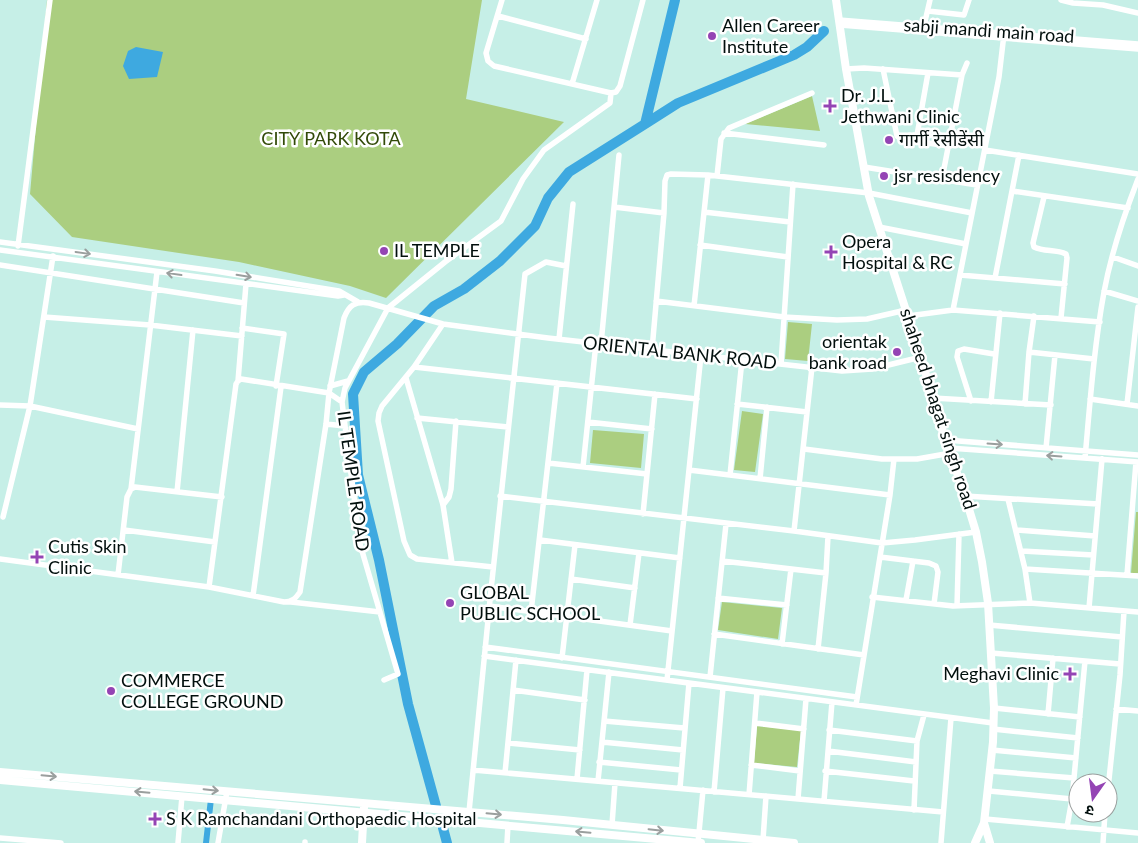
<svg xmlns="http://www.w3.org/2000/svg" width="1138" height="843" font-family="Lato,'Noto Sans Devanagari',sans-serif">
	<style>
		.green { fill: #abce80 }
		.water { fill: #3ea9e0 }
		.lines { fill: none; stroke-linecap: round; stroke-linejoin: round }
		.canal { stroke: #3ea9e0; stroke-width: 6 }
		.river { stroke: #3ea9e0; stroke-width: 10 }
		.street { stroke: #fff; stroke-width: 5.5 }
		.secondary { stroke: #fff; stroke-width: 8 }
		.oneway { stroke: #9a9f9e }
		.poi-dot { fill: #9444b4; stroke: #fff; stroke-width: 2 }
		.labels { text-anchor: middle; stroke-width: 5; stroke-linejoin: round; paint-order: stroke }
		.poi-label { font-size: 18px; fill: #020f0d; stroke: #fff; text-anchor: start }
		.street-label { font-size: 18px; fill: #020f0d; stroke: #fff }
		.park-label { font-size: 18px; fill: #324a08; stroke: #fff }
	</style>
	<rect width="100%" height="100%" fill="#c6efe7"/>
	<path class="green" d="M47,0h435l-16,99 98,23 -178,176 -36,-12 -111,-24 -167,-25 -42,-43z
		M812,96l8,35 -75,-7z
		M788,322l24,2 -4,37 -23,-2z
		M742,411l21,3 -8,58 -21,-2z
		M593,430l51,4 -3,34 -51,-5z
		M1136,512h2v61h-7z
		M722,602l60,6 -4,31 -60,-9z
		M757,726l44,4 -4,37 -43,-4z"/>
	<path class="water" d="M136,47l27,5 -6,25 -28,2 -6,-13 5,-15z"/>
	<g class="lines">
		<path class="canal" d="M206,843l5,-44"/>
		<path class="river" d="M645,124l33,-21 116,-48 13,-8 17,-16
			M436,806l-28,-102 -29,-144 -21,-85 -5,-81 11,-22 33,-28 37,-38 30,-17 36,-28 35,-35 13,-28 21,-26 76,-48 30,-124
			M443,828l4,15"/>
		<path class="street" d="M502,0l-16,53 2,8 6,5 117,27 5,-1 4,-6 23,-86
			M1061,0l12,3 30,2 35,8
			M928,11l36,4 5,-15
			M498,16l88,23
			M839,20l299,24
			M840,25l298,24
			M923,30l7,-30
			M846,69l18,-1 98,7
			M883,69l14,67 4,3 47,7
			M572,84l25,-84
			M724,133l100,12
			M916,141l12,-68
			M985,150l153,24
			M864,167l113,18
			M717,176l4,-37 8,-11 83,-35
			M942,179l20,-104 5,-12
			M1012,191l116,17
			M1044,197l-11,46 1,4c10,5 22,2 32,7l1,4 -6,60
			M614,207l50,6
			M704,212l86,10
			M879,227l87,17
			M0,242l215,29 124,20 19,11
			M700,245l88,12
			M18,246l32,-246
			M0,250l338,46 6,-1
			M1113,257l25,9
			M0,265l244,38
			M960,275l105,9
			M995,278l24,-123
			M1104,291l34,10
			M656,301l128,16 53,3 30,-1 39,-9
			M694,306l14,-131
			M953,310l46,-233 5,-43
			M908,316l45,-6 147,12
			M44,317l106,8 92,11
			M443,324l-29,43 -32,39 -3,7 -1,8 26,120 6,14 7,4 76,8
			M242,328l42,6 -8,52
			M559,339l14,-135
			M601,344l18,-189
			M652,350l12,-137 1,-32 2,-6 4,-1 37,1 161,18 103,20
			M1029,352l65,7
			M781,364l12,-180
			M414,367l283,32
			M406,378l37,127 9,58
			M238,381l8,-97
			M330,386l18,-5
			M933,398l118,7
			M1090,399l48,7
			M971,401l-14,-44 1,-6 6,-2 30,5
			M991,402l9,-89
			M737,404l70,8
			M1025,404l4,-52 5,-36
			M1127,404l11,-97
			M0,405l30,1 108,23
			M417,418l91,9
			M588,422l64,7
			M326,424l19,2
			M946,440l192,15
			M949,448l189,14
			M1046,448l9,-93
			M804,449l78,10h35l34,-6
			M1085,458c5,-55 9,-111 19,-166 7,-38 20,-77 34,-113
			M548,463l99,11
			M583,467l13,-124
			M689,470l201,25
			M730,475l12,-115
			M760,479l7,-72
			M131,489l26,-217
			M177,492l16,-162
			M500,496l294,35 88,12 33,-3 61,-8
			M965,496l133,8
			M1008,499l17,70 5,34
			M443,505l6,-8 2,-8 5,-68
			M643,514l12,-120
			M3,517l27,-111 23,-150
			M124,530l91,12
			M1017,530l78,6
			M794,531l18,-164
			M540,540l140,18
			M1022,551l71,4
			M880,557l49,6 7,3 2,6 -4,32
			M0,559l209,28 75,15c8,0 11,-3 16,-10l26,-168 3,-31 15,-75c5,-13 11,-17 25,-15l74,21 105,14 294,33 30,-2 49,-12
			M722,561l104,12
			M1025,569l113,7
			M118,575l9,-78 4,-8 4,-2 87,10
			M1127,575l9,-113
			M571,579l64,9
			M209,587l27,-203 2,-3 3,-2 88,14 13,9
			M253,596l28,-209
			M872,597l81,9 77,-3 108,9
			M718,598l69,7
			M906,600l7,-39
			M291,602l89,10
			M489,606l183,25
			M957,606l2,-72
			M1089,608l13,-149
			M531,612l26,-229
			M630,625l9,-72
			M989,625l133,12
			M714,634l150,21
			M782,644l9,-75
			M485,647l372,50
			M818,649l8,-76 2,-37
			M991,653l129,11
			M484,656l509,67
			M562,658l13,-113
			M710,677l16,-153
			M384,680l14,-6 -38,-130 -18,-142 3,-14 43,-80 57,-46 56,-41 22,-42 21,-29 66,-47 1,-10
			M667,680l34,-325
			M513,690l72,10
			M856,705l34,-210 4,-36
			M994,708l86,9
			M1116,709l22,2
			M1048,714l5,-56
			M604,721l80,7
			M755,723l49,6
			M993,729l85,9
			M829,730l88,11
			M602,742l81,8
			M508,743l72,7
			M992,750l84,8
			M828,751l88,11
			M599,762l82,8
			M751,765l49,6
			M473,770l470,42
			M825,771l89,10
			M990,771l84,7
			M505,773l11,-113
			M577,779l10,-109
			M598,781l11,-109
			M680,788l9,-105
			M1108,789l12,-114 4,-64
			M989,791l83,8
			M714,792l9,-104
			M749,795l8,-103
			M798,799l8,-100
			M824,801l8,-99
			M914,810l3,-69 7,-26
			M985,819l153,14
			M468,822l23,-232 34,-316 21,-12 20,4
			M612,825l3,-42
			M1067,827l5,-28 13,-138
			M0,838l61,5
			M763,840l3,-44
			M178,843l4,-47
			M218,843l9,-52
			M305,843v-1
			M507,843l1,-18
			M698,843l5,-53
			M941,843l10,-125
			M1103,843l2,-30"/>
		<path class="secondary" d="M836,0l10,69 23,127 52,161 20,70 24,69 11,36 6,30 6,41 6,105 -1,34 -9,81 -9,20
			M0,772l563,48 231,23
			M0,780l701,63
			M984,823l6,20
			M362,843l2,-36"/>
	</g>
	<defs><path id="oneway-shaft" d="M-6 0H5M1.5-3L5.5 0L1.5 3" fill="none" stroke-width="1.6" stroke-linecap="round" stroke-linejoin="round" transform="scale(1.25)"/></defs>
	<g class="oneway">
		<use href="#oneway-shaft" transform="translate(83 253) rotate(8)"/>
		<use href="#oneway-shaft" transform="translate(174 274) rotate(-172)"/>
		<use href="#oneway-shaft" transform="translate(244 276) rotate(9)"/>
		<use href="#oneway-shaft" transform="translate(995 444) rotate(4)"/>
		<use href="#oneway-shaft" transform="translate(1054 456) rotate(-176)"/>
		<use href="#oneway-shaft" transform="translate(49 776) rotate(5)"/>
		<use href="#oneway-shaft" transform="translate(211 790) rotate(6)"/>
		<use href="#oneway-shaft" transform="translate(142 792) rotate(-175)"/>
		<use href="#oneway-shaft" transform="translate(494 814) rotate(5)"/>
		<use href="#oneway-shaft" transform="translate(656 830) rotate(6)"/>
		<use href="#oneway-shaft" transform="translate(583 832) rotate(-175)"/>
	</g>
	<g class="poi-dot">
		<circle cx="712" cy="36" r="5"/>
		<path d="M827.5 98.5h5v5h5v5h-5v5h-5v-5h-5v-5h5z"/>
		<circle cx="889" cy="140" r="5"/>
		<circle cx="884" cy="176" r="5"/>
		<circle cx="384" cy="251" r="5"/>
		<path d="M828.5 244.5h5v5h5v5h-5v5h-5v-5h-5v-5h5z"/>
		<circle cx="897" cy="352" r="5"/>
		<path d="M34.5 549.5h5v5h5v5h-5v5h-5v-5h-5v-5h5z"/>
		<circle cx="450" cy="603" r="5"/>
		<path d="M1067.5 666.5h5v5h5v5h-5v5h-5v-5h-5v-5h5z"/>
		<circle cx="111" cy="691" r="5"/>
		<path d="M152.5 811.5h5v5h5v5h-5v5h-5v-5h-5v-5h5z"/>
	</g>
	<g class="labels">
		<g class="poi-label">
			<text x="722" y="32">Allen Career<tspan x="722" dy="21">Institute</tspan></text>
			<text x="841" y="102">Dr. J.L.<tspan x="841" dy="21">Jethwani Clinic</tspan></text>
			<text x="899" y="146">गार्गी रेसीडेंसी</text>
			<text x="894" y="182">jsr resisdency</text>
			<text x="842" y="248">Opera<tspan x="842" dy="21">Hospital &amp; RC</tspan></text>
			<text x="394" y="257">IL TEMPLE</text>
			<text x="887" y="348" text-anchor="end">orientak<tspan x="887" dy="21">bank road</tspan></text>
			<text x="48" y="553">Cutis Skin<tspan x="48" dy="21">Clinic</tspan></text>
			<text x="460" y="599">GLOBAL<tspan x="460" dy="21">PUBLIC SCHOOL</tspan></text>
			<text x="1059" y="680" text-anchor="end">Meghavi Clinic</text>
			<text x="121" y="687">COMMERCE<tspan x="121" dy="21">COLLEGE GROUND</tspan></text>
			<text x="166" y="825">S K Ramchandani Orthopaedic Hospital</text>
		</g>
		<g class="street-label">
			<text transform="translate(989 31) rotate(4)" y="6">sabji mandi main road</text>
			<text transform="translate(680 353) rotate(6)" y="6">ORIENTAL BANK ROAD</text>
			<text transform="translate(938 409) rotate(72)" y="6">shaheed bhagat singh road</text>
			<text transform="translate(353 481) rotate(82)" y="6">IL TEMPLE ROAD</text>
		</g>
		<g class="park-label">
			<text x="331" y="145">CITY PARK KOTA</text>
		</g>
	</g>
	<g transform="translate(1093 798) rotate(194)"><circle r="24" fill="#ffffff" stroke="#9a9f9e"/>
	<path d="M0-4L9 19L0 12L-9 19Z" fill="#9444b4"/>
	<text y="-8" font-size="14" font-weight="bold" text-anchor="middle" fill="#020f0d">उ</text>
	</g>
</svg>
